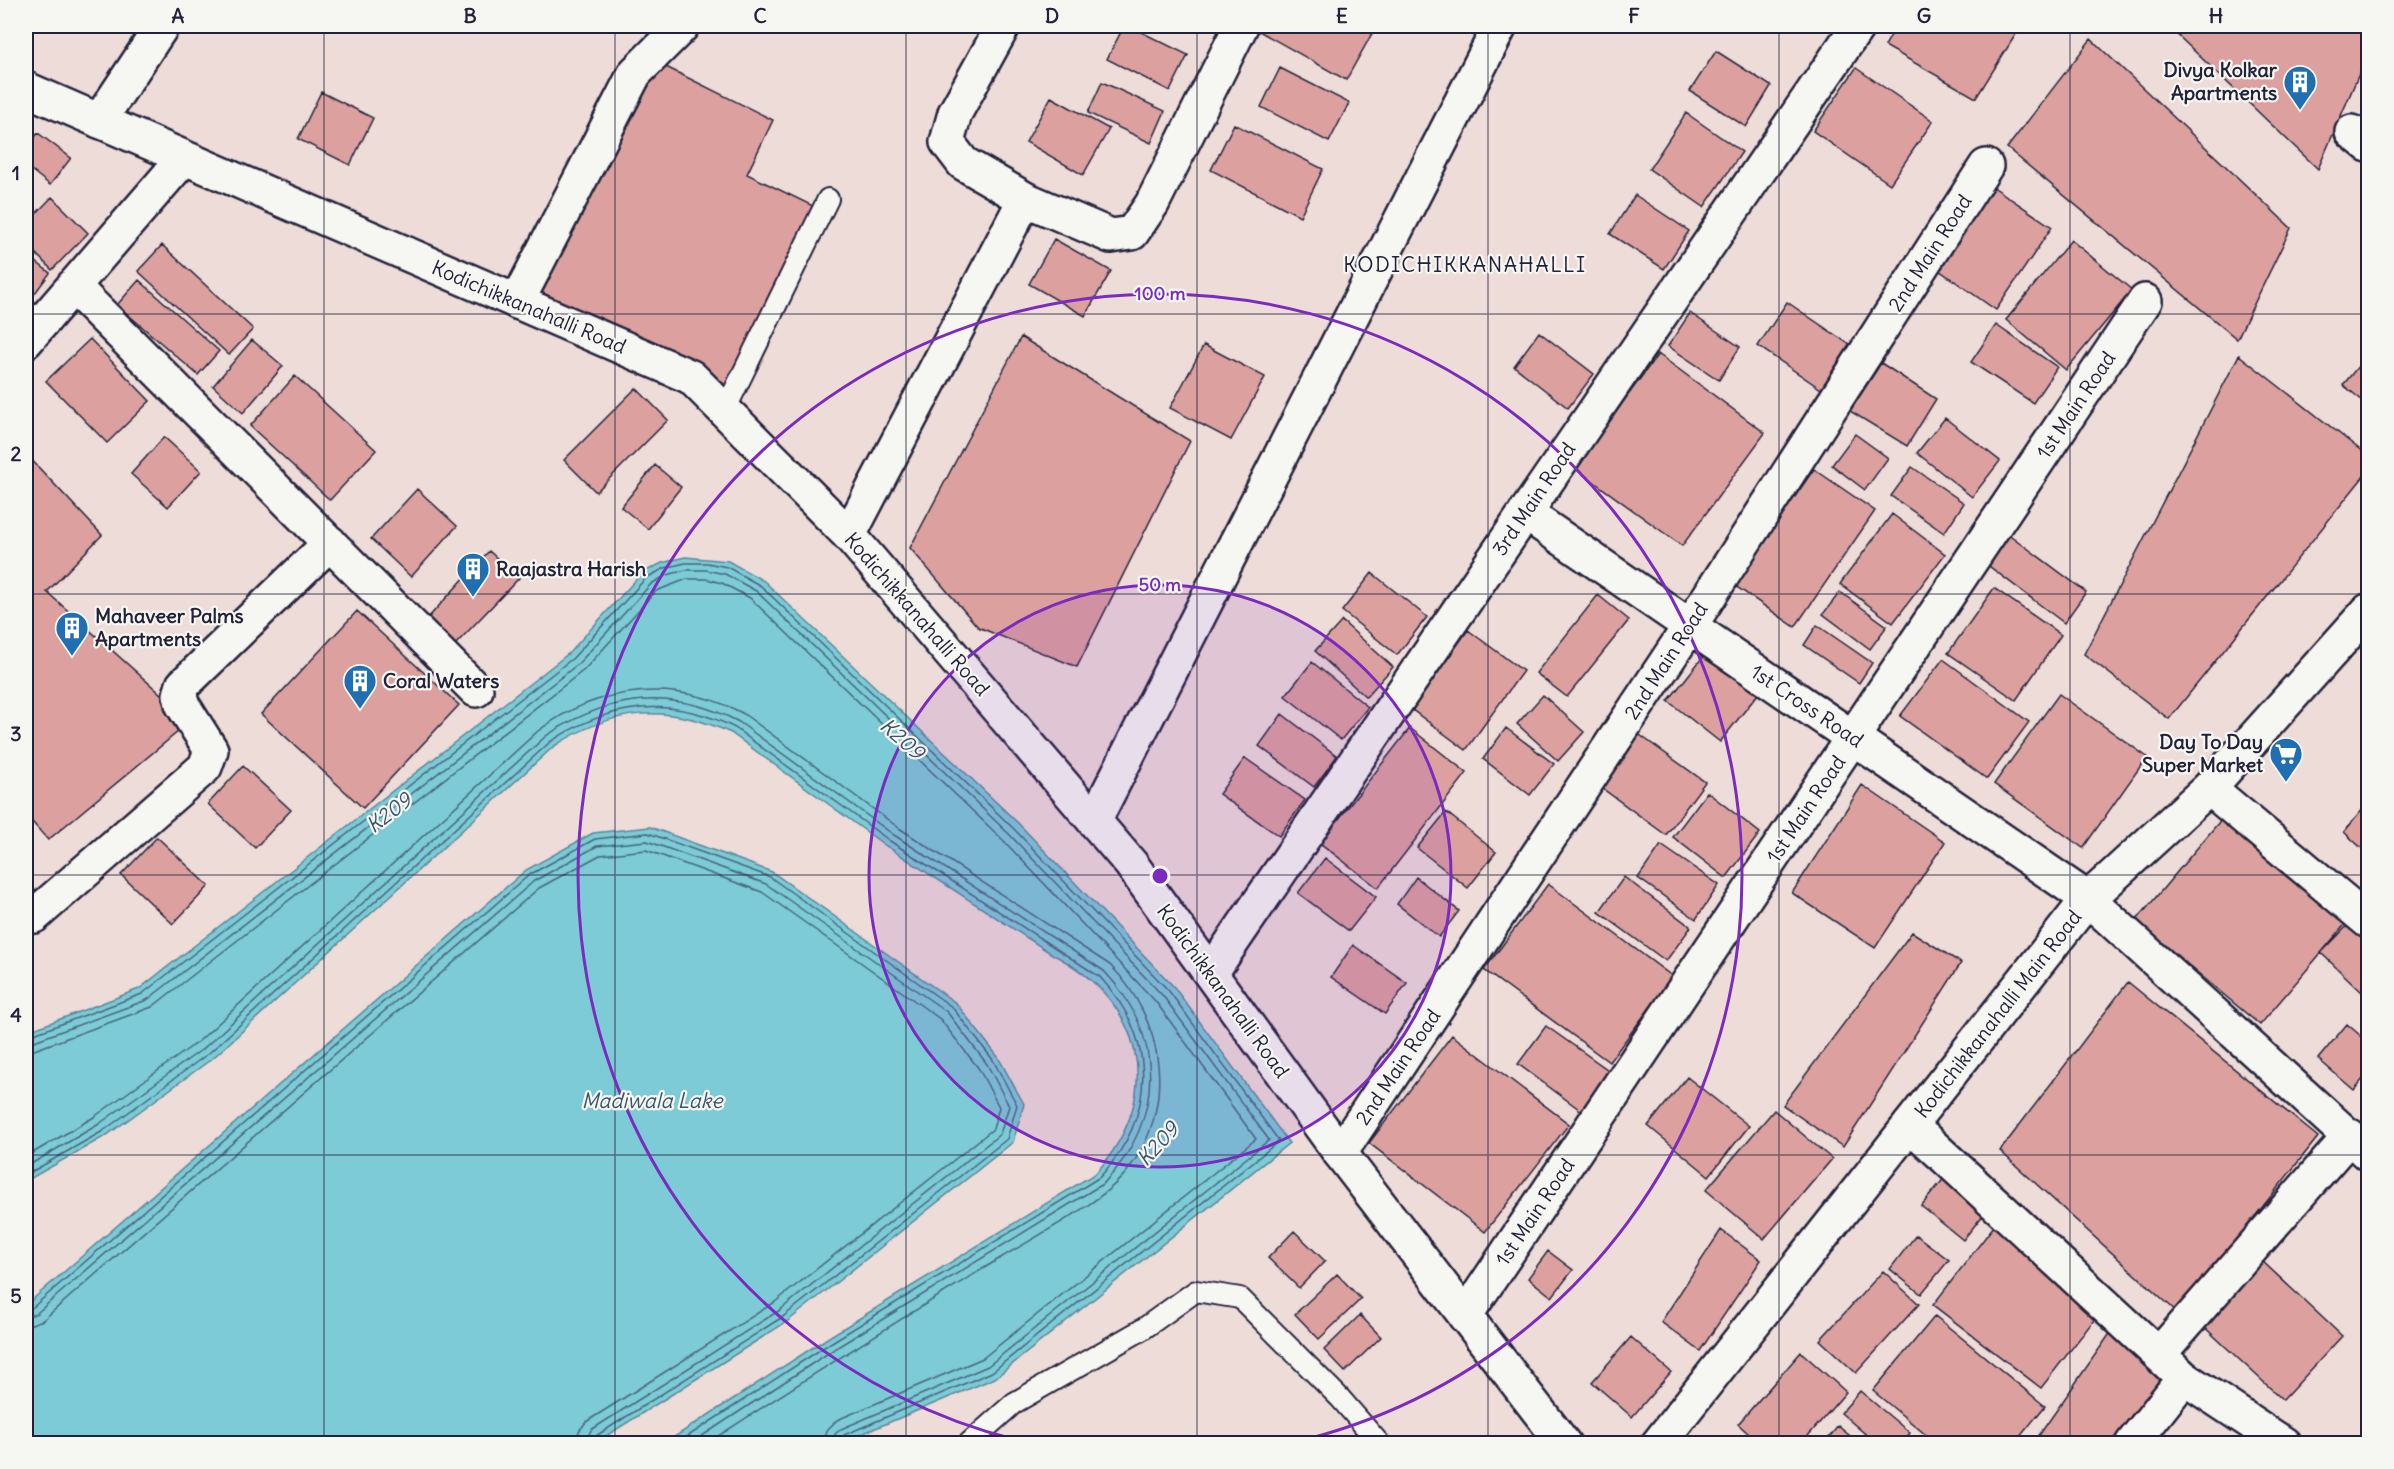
<svg xmlns="http://www.w3.org/2000/svg" width="2394" height="1469" font-family="Delius,sans-serif">
	<style>
		.water { fill: #7ccbd7; stroke: #588799; stroke-width: 1.5 }
		.lines { fill: none; stroke-linecap: round; stroke-linejoin: round }
		.shore { stroke: #466679; stroke-width: 1.5 }
		.building { fill: #dca19f; stroke: #22223b; stroke-width: 1.5 }
		.service-casing { stroke: #22223b; stroke-width: 24 }
		.minor-casing { stroke: #22223b; stroke-width: 38 }
		.tertiary-casing { stroke: #22223b; stroke-width: 38 }
		.service { stroke: #f6f6f2; stroke-width: 20 }
		.minor { stroke: #f6f6f2; stroke-width: 33 }
		.tertiary { stroke: #f6f6f2; stroke-width: 33 }
		.grid { fill: none; stroke: #22223b; stroke-width: 1.5; stroke-opacity: 0.55 }
		.ring { fill: none; stroke: #7b2cbf; stroke-width: 3 }
		.labels { text-anchor: middle; stroke-width: 4.5; stroke-linejoin: round; paint-order: stroke }
		.poi-label { font-size: 20px; font-weight: bold; fill: #22223b; stroke: #f6f6f2; text-anchor: start }
		.street-label { font-size: 20px; fill: #22223b; stroke: #f6f6f2 }
		.neighbourhood-label { font-size: 21px; letter-spacing: 1.5px; fill: #22223b; stroke: #f6f6f2 }
		.water-label { font-size: 21px; font-style: italic; fill: #3d556a; stroke: #f6f6f2 }
		.centre { fill: #7b2cbf; stroke: #f6f6f2; stroke-width: 3 }
		.ring-label { font-size: 18px; text-anchor: middle; font-weight: bold; fill: #7b2cbf; stroke: #f6f6f2; stroke-width: 4.5; stroke-linejoin: round; paint-order: stroke }
		.neatline { fill: none; stroke: #22223b; stroke-width: 2 }
		.grid-label { font-size: 20px; text-anchor: middle; font-weight: bold; fill: #22223b }
	</style>
	<rect width="100%" height="100%" fill="#eedcd9"/>
	<filter id="ink" filterUnits="userSpaceOnUse"><feTurbulence type="fractalNoise" baseFrequency=".0167" numOctaves="2"/><feDisplacementMap in="SourceGraphic" scale="12" xChannelSelector="R" yChannelSelector="G"/><feConvolveMatrix kernelMatrix="1 2 1 2 8 2 1 2 1" color-interpolation-filters="sRGB"/></filter>
	<g filter="url(#ink)">
		<path class="water" d="M685,557l43,4 36,20 255,243 155,163 115,156 -294,235 -155,65h-175l164,-106 267,-164c70,-79 48,-172 -44,-219l-166,-108 -155,-113c-64,-30 -119,-25 -178,14l-340,311 -106,77 -81,46v-149l113,-43 430,-336 73,-80 20,-10z
			M650,827l122,45 184,131 42,54 26,47 -11,38 -225,179 -193,122h-569v-138l500,-435 67,-37z"/>
		<g class="lines">
			<path class="shore" d="M26,1037l116,-43 431,-336 73,-80 19,-10 20,-5h22l20,4 34,19 253,243 155,162 110,150 -287,231 -148,63 -4,9
				M26,1044l121,-44 431,-336 73,-80 16,-9 19,-5h20l19,4 31,17 253,243 154,162 106,144 -281,226 -147,63 -6,5 -2,10
				M26,1053l126,-46 432,-337 72,-79 31,-12h19l16,4 28,15 253,242 153,162 100,137 -273,219 -146,62 -10,10 -3,14
				M26,1157l68,-40 105,-76 339,-310c60,-46 139,-53 206,-17l155,114 211,137c55,55 67,142 18,205 -26,34 -96,68 -134,92 -97,59 -193,120 -288,182
				M26,1167l73,-43 105,-76 342,-312c61,-41 126,-49 193,-14l155,113 210,136c61,64 61,148 0,212l-268,165 -146,96
				M26,1175l77,-44 106,-78 341,-311c59,-39 120,-47 185,-14l155,113 210,136c57,62 57,138 0,200l-268,165 -156,102
				M26,1309l6,-1 497,-433 66,-36 53,-6 122,44 182,130 41,53 24,45 -10,34 -223,177 -188,120 -3,8
				M26,1317l11,-4 497,-432 63,-35 50,-5 119,43 181,128 40,52 22,42 -9,28 -220,176 -189,120 -6,14
				M26,1326l17,-6 496,-432 61,-33 46,-5 116,42 178,127 39,50 20,38 -6,22 -218,173 -189,120 -7,9 -3,13"/>
		</g>
		<path class="building" d="M1124,26h5l59,29 -18,36 -63,-32z
			M1262,26h109l4,2 -29,52 -87,-49z
			M1896,26h125l-45,72 -91,-52z
			M2168,26h200v27l-50,116z
			M2091,39l200,189 -54,111 -230,-191z
			M1716,51l55,35 -25,41 -56,-36z
			M650,59l123,61 -26,54 68,33 -91,186 -192,-94z
			M1280,68l69,35 -20,39 -68,-35z
			M1856,68l77,53 -43,63 -77,-53z
			M1102,82l63,29 -14,32 -63,-30z
			M321,92l52,26 -23,47 -52,-26z
			M1051,97l58,32 -26,46 -57,-33z
			M1686,113l56,39 -38,55 -55,-38z
			M1234,124l89,45 -23,47 -89,-46z
			M38,133l33,25 -21,27 -24,-19v-17z
			M1992,186l60,41 -56,83 -60,-42z
			M1635,195l54,36 -25,38 -54,-35z
			M52,197l36,36 -36,37 -26,-26v-20z
			M1054,239l57,32 -26,45 -56,-32z
			M2071,240l61,50 -66,80 -60,-50z
			M162,245l91,84 -24,26 -91,-84z
			M26,254l24,19 -24,32z
			M139,280l80,71 -21,24 -81,-70z
			M1787,302l63,43 -29,44 -63,-43z
			M1690,313l50,34 -21,33 -51,-34z
			M1996,325l61,42 -24,36 -62,-41z
			M1539,332l55,42 -26,34 -54,-42z
			M1021,337l169,104 -113,226 -99,-40 -68,-79z
			M90,339l60,62 -43,42 -61,-62z
			M252,340l31,26 -40,47 -30,-27z
			M1204,345l61,32 -34,63 -61,-32z
			M1658,354l107,79 -83,113 -107,-78z
			M2368,354v51l-25,-20z
			M2239,355l129,101v15l-199,248 -85,-65z
			M1881,363l55,36 -29,47 -57,-35z
			M295,376l81,74 -46,50 -80,-74z
			M636,388l32,32 -72,72 -32,-32z
			M1945,418l55,43 -28,36 -55,-44z
			M1855,434l33,24 -23,32 -33,-25z
			M164,437l37,34 -33,36 -37,-33z
			M26,454l76,81 -55,57 144,129 -143,119 -22,-25z
			M655,465l26,22 -33,42 -27,-22z
			M1912,467l52,36 -20,30 -53,-37z
			M1814,469l61,42 -80,116 -61,-42z
			M417,489l40,37 -46,51 -40,-38z
			M1892,514l53,40 -52,69 -53,-39z
			M2007,533l79,59 -22,31 -79,-60z
			M489,551l30,27 -65,68 -27,-27z
			M1372,573l55,44 -30,38 -55,-44z
			M1994,588l67,47 -45,65 -68,-47z
			M1840,592l47,34 -17,23 -47,-35z
			M1598,595l31,25 -62,77 -31,-24z
			M357,611l102,94 -96,103 -102,-94z
			M1342,621l51,46 -27,30 -51,-46z
			M1817,625l55,38 -13,20 -55,-38z
			M1468,630l55,41 -57,79 -55,-41z
			M1706,653l52,41 -38,48 -52,-41z
			M1943,659l86,63 -42,57 -87,-63z
			M1312,662l56,45 -27,33 -56,-44z
			M2059,694l88,63 -64,91 -89,-64z
			M1543,695l41,37 -26,29 -41,-37z
			M1282,714l55,42 -23,31 -55,-41z
			M1410,728l57,45 -89,115 -58,-45z
			M1506,728l48,36 -24,31 -47,-36z
			M1637,733l68,49 -39,53 -67,-49z
			M1245,758l60,42 -26,36 -60,-42z
			M243,766l48,44 -36,38 -47,-44z
			M1862,785l83,57 -70,106 -83,-55z
			M1707,792l53,41 -34,45 -53,-41z
			M2368,803v51l-24,-22z
			M1446,812l50,40 -28,36 -51,-40z
			M2224,816l124,105 -88,104 -124,-104z
			M157,837l52,49 -36,38 -52,-49z
			M1661,845l58,40 -23,34 -58,-41z
			M1325,858l51,39 -27,34 -51,-38z
			M1416,877l43,34 -20,26 -42,-33z
			M1624,877l67,50 -25,34 -67,-49z
			M1548,884l125,93 -64,85 -125,-92z
			M2350,923l18,17v47l-5,6 -42,-40z
			M1912,932l49,31 -118,184 -60,-42z
			M1353,945l54,38 -22,31 -54,-37z
			M2128,982l190,155 -140,176 -178,-162z
			M2347,1024l21,18v31l-14,17 -36,-31z
			M1546,1026l65,46 -28,40 -65,-48z
			M1452,1035l117,89 -84,108 -116,-89z
			M1687,1077l62,49 -40,50 -61,-50z
			M1774,1110l58,49 -68,80 -58,-49z
			M1951,1170l41,34 -29,36 -42,-34z
			M1997,1222l108,84 -64,82 -108,-83z
			M1721,1230l40,30 -61,91 -39,-29z
			M1294,1231l31,30 -26,27 -31,-30z
			M1916,1235l33,25 -28,34 -31,-25z
			M1548,1251l25,19 -21,27 -24,-19z
			M2260,1259l82,77 -59,64 -82,-76z
			M1883,1271l36,33 -63,69 -36,-33z
			M1337,1274l24,25 -42,40 -24,-25z
			M1360,1315l21,22 -36,35 -21,-22z
			M1935,1316l110,90 -31,38h-77l-64,-53z
			M2111,1332l55,38 -50,74h-83z
			M1631,1337l40,35 -39,45 -40,-35z
			M1801,1352l45,40 -45,52h-41l-22,-20z
			M1860,1391l50,42 -9,11h-24l-36,-31z
			M1838,1426l22,18h-36z"/>
		<g class="lines">
			<g class="service-casing">
				<path id="service" d="M725,410l103,-211
					M968,1444l46,-41 129,-74 53,-38 44,7 100,100 40,46"/>
			</g>
			<g class="minor-casing">
				<path id="minor" d="M1003,26l-48,87 -8,29 16,21 62,36 86,37 21,-3 20,-29 89,-178
					M99,121l63,-95
					M2352,132l16,13
					M73,286l403,404
					M517,302l118,-229 47,-47
					M26,341l158,-183
					M1525,513l563,386 280,255
					M849,535l176,-336
					M2209,788l159,133
					M1094,821l406,-795
					M34,916l171,-149 6,-17 -29,-46 -2,-9 3,-10 147,-142
					M1211,973l647,-947
					M1910,1125l274,253 100,66
					M1340,1153l350,-527 296,-460
					M1465,1316l680,-1015
					M2160,1353l190,-217
					M2132,1444l52,-66"/>
			</g>
			<g class="tertiary-casing">
				<path id="tertiary" d="M26,89l665,288 158,158 282,329 209,289 224,291
					M1658,1444l430,-545 121,-111 159,-177"/>
			</g>
			<use href="#service" class="service"/>
			<use href="#minor" class="minor"/>
			<use href="#tertiary" class="tertiary"/>
		</g>
	</g>
	<path class="grid" d="M324,26v1418M615,26v1418M906,26v1418M1197,26v1418M1488,26v1418M1779,26v1418M2070,26v1418M26,314h2342M26,594h2342M26,875h2342M26,1155h2342"/>
	<circle cx="1160" cy="876" r="291" fill="#7b2cbf" fill-opacity=".12"/>
	<g class="ring">
		<circle cx="1160" cy="876" r="291"/>
		<path d="M1029 1443A582 582 0 1 1 1291 1443"/>
	</g>
	<defs>
		<g id="building-pin" transform="scale(1.725)"><path d="M0 17L-7.5 6A9.5 9.5 0 1 1 7.5 6Z" fill="#1f6fb2" stroke="#f6f6f2"/><path d="M-4-6H4V6H1V3H-1V6H-4ZM-2.5-4.3h1.7v1.8h-1.7ZM.8-4.3h1.7v1.8H.8ZM-2.5-1h1.7V.8h-1.7ZM.8-1h1.7V.8H.8Z" fill="#fff"/></g>
		<g id="supermarket-pin" transform="scale(1.725)"><path d="M0 17L-7.5 6A9.5 9.5 0 1 1 7.5 6Z" fill="#1f6fb2" stroke="#f6f6f2"/><path d="M-6-5.5h2.5l.6 2H6L4.5 2H-2.5L-4.4-4H-6ZM-1.5 3.2a1.3 1.3 0 1 0 .1 0ZM3 3.2a1.3 1.3 0 1 0 .1 0Z" fill="#fff"/></g>
	</defs>
	<g fill-rule="evenodd">
		<use href="#building-pin" x="2300" y="82"/>
		<use href="#building-pin" x="473" y="569"/>
		<use href="#building-pin" x="72" y="628"/>
		<use href="#building-pin" x="360" y="681"/>
		<use href="#supermarket-pin" x="2286" y="754"/>
	</g>
	<g class="labels">
		<g class="poi-label">
			<text x="2277" y="77" text-anchor="end">Divya Kolkar<tspan x="2277" dy="23">Apartments</tspan></text>
			<text x="496" y="576">Raajastra Harish</text>
			<text x="95" y="623">Mahaveer Palms<tspan x="95" dy="23">Apartments</tspan></text>
			<text x="383" y="688">Coral Waters</text>
			<text x="2263" y="749" text-anchor="end">Day To Day<tspan x="2263" dy="23">Super Market</tspan></text>
		</g>
		<g class="street-label">
			<text transform="translate(1930 253) rotate(-57)" y="7">2nd Main Road</text>
			<text transform="translate(529 307) rotate(23)" y="7">Kodichikkanahalli Road</text>
			<text transform="translate(2076 405) rotate(-56)" y="7">1st Main Road</text>
			<text transform="translate(1534 499) rotate(-56)" y="7">3rd Main Road</text>
			<text transform="translate(917 614) rotate(49)" y="7">Kodichikkanahalli Road</text>
			<text transform="translate(1666 661) rotate(-57)" y="7">2nd Main Road</text>
			<text transform="translate(1807 706) rotate(34)" y="7">1st Cross Road</text>
			<text transform="translate(1806 809) rotate(-56)" y="7">1st Main Road</text>
			<text transform="translate(1223 991) rotate(54)" y="7">Kodichikkanahalli Road</text>
			<text transform="translate(1998 1014) rotate(-52)" y="7">Kodichikkanahalli Main Road</text>
			<text transform="translate(1398 1067) rotate(-56)" y="7">2nd Main Road</text>
			<text transform="translate(1535 1212) rotate(-56)" y="7">1st Main Road</text>
		</g>
		<g class="neighbourhood-label">
			<text x="1465" y="272">KODICHIKKANAHALLI</text>
		</g>
		<g class="water-label">
			<text transform="translate(902 739) rotate(41)" y="7">K209</text>
			<text transform="translate(389 813) rotate(-38)" y="7">K209</text>
			<text x="652" y="1108">Madiwala Lake</text>
			<text transform="translate(1158 1144) rotate(-48)" y="7">K209</text>
		</g>
	</g>
	<circle cx="1160" cy="876" r="9" class="centre"/>
	<g class="ring-label">
		<text x="1160" y="300">100 m</text>
		<text x="1160" y="591">50 m</text>
	</g>
	<rect width="2394" height="1469" fill="none" stroke="#f6f6f2" stroke-width="66"/>
	<rect x="33" y="33" width="2328" height="1403" class="neatline"/>
	<g class="grid-label">
		<text x="178" y="23">A</text>
		<text x="470" y="23">B</text>
		<text x="760" y="23">C</text>
		<text x="1052" y="23">D</text>
		<text x="1342" y="23">E</text>
		<text x="1634" y="23">F</text>
		<text x="1924" y="23">G</text>
		<text x="2216" y="23">H</text>
		<text x="16" y="180">1</text>
		<text x="16" y="461">2</text>
		<text x="16" y="741">3</text>
		<text x="16" y="1022">4</text>
		<text x="16" y="1303">5</text>
	</g>
</svg>
